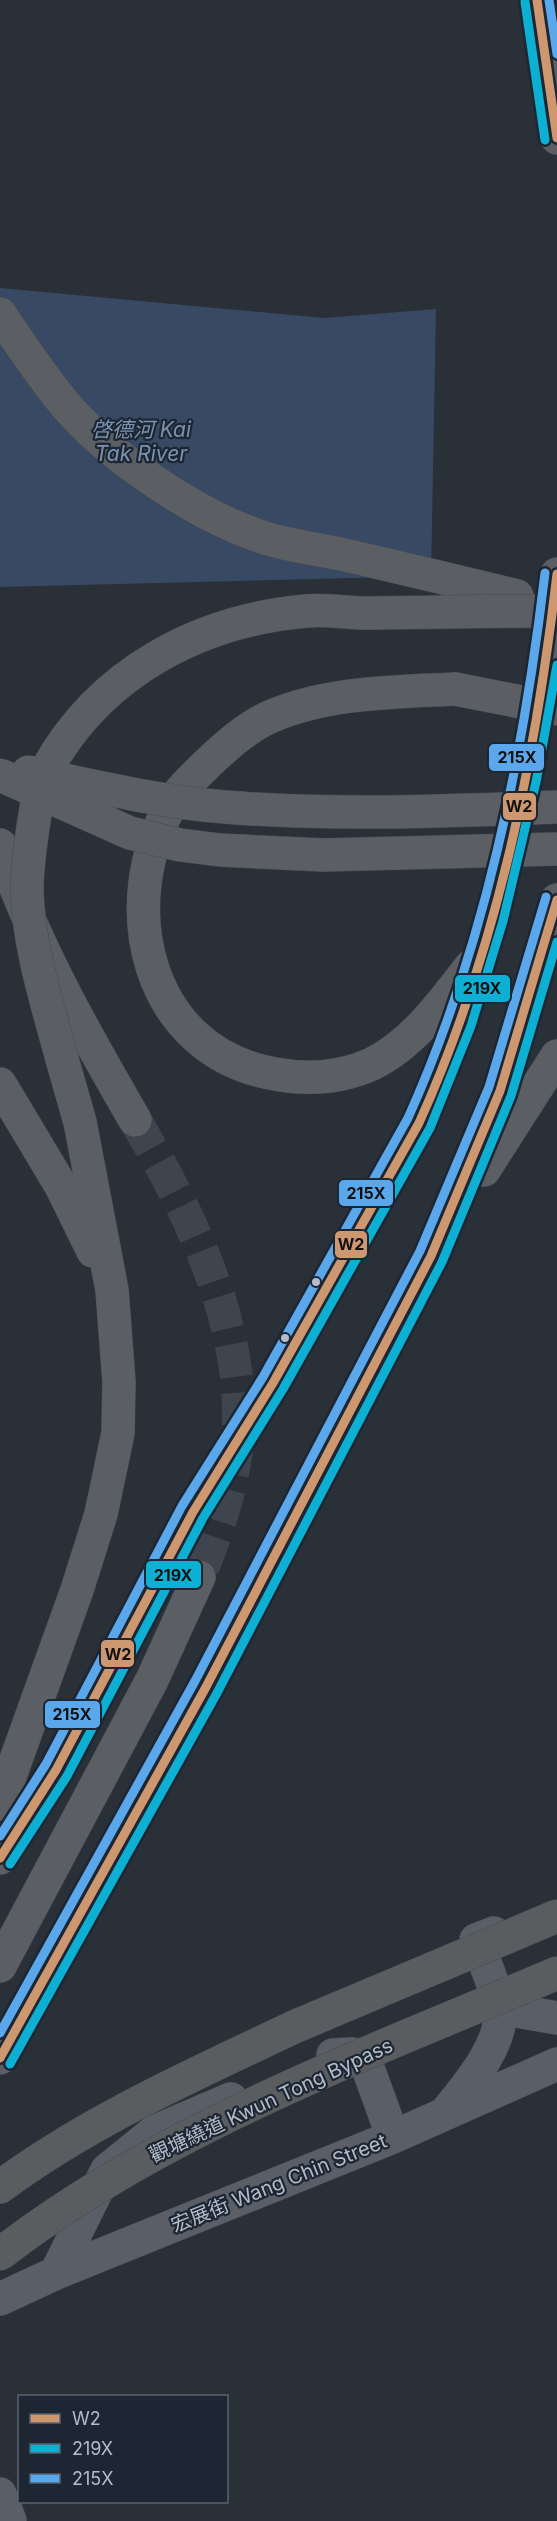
<svg xmlns="http://www.w3.org/2000/svg" width="557" height="2521" font-family="Inter,'Noto Sans TC',sans-serif">
	<style>
		.water { fill: #384963 }
		.lines { fill: none; stroke-linecap: round; stroke-linejoin: round }
		.trunk-tunnel { stroke: #3f454e; stroke-width: 33; stroke-dasharray: 33 16; stroke-linecap: butt }
		.minor-casing { stroke: #484c53; stroke-width: 34 }
		.trunk-casing { stroke: #474c53; stroke-width: 34 }
		.motorway-casing { stroke: #474c53; stroke-width: 34 }
		.minor { stroke: #5a5e66; stroke-width: 33 }
		.trunk { stroke: #5b5f64; stroke-width: 33 }
		.motorway { stroke: #5a5d60; stroke-width: 33 }
		.trunk-bridge-casing { stroke: #474c53; stroke-width: 34; stroke-linecap: butt }
		.motorway-bridge-casing { stroke: #474c53; stroke-width: 34; stroke-linecap: butt }
		.trunk-bridge { stroke: #5b5f64; stroke-width: 33 }
		.motorway-bridge { stroke: #5a5d60; stroke-width: 33 }
		.bus-1-casing { stroke: #1d2633; stroke-width: 14 }
		.bus-2-casing { stroke: #1d2633; stroke-width: 14 }
		.bus-3-casing { stroke: #1d2633; stroke-width: 14 }
		.bus-1 { stroke: #cd976f; stroke-width: 9 }
		.bus-2 { stroke: #0dafd3; stroke-width: 9 }
		.bus-3 { stroke: #5aa8eb; stroke-width: 9 }
		.bus-dot { fill: #b4bcc9; stroke: #1d2633; stroke-width: 2 }
		.labels { text-anchor: middle; stroke-width: 4.5; stroke-linejoin: round; paint-order: stroke }
		.street-label { font-size: 20px; fill: #b4bcc9; stroke: #1d2633 }
		.water-label { font-size: 21px; font-style: italic; fill: #7c92b1; stroke: #1d2633 }
		.line-badge { stroke: #1d2633; stroke-width: 2 }
		.pale-badge-label { font-size: 16px; text-anchor: middle; font-weight: bold; fill: #111 }
	</style>
	<rect width="100%" height="100%" fill="#2a3038"/>
	<path class="water" d="M0,288l325,30 111,-9 -5,267 -431,11z"/>
	<g class="lines">
		<path class="trunk-tunnel" d="M135,1120c56,95 114,211 102,326 -5,45 -21,89 -38,131"/>
		<g class="minor-casing">
			<path id="minor" d="M500,2008l57,10
				M333,2055l20,-1 12,6 28,77
				M447,2111c20,-25 60,-71 52,-106 -5,-22 -15,-44 -23,-65l18,-7
				M56,2273l51,-103 47,-38 77,-33
				M0,2299l56,-26 337,-136 164,-73
				M0,2494l10,27"/>
		</g>
		<g class="trunk-casing">
			<path id="trunk" d="M537,0l20,138
				M0,314c20,30 40,60 63,88 46,55 134,114 202,136 26,8 53,11 80,17 57,13 115,27 172,41
				M455,689c-60,3 -126,3 -183,27 -24,10 -46,30 -65,48 -11,11 -25,23 -34,37 -61,102 -28,251 102,273 32,6 66,4 97,-10 41,-20 72,-63 99,-98
				M0,845c33,97 84,187 135,275
				M0,1084l61,102 32,65
				M484,1170l73,-114
				M0,1804l77,-214 24,-76 17,-81 1,-51 -7,-92 -32,-168 -18,-63
				M0,1858l56,-88 137,-258 80,-129 146,-260c42,-88 68,-181 90,-276 21,-90 38,-181 48,-273
				M0,1966l152,-286 47,-103
				M0,2058l206,-371 225,-431 69,-165 57,-191"/>
		</g>
		<g class="motorway-casing">
			<path id="motorway" d="M0,2187c89,-66 193,-112 294,-160"/>
		</g>
		<use href="#minor" class="minor"/>
		<use href="#trunk" class="trunk"/>
		<use href="#motorway" class="motorway"/>
		<g class="trunk-bridge-casing">
			<path id="trunk-bridge" d="M455,689l102,20
				M28,772c65,14 131,30 197,35 110,9 222,4 332,0
				M0,775l130,58 50,12 40,5 103,5 234,-6
				M62,1059c-14,-52 -34,-115 -35,-169 0,-24 9,-101 20,-121 53,-96 152,-149 260,-158 20,-2 39,2 59,2 64,-1 127,-2 191,-2"/>
		</g>
		<g class="motorway-bridge-casing">
			<path id="motorway-bridge" d="M294,2027l263,-111
				M0,2254c166,-128 366,-199 557,-281"/>
		</g>
		<use href="#trunk-bridge" class="trunk-bridge"/>
		<use href="#motorway-bridge" class="motorway-bridge"/>
		<g class="bus-1-casing">
			<path id="bus-1" d="M537,0l20,138
				M0,1858l56,-88 137,-258 80,-129 146,-260c78,-172 116,-362 138,-549
				M0,2058l206,-371 225,-431 69,-165 57,-191"/>
		</g>
		<g class="bus-2-casing">
			<path id="bus-2" d="M525,2l20,138
				M10,1864l57,-88 136,-258 80,-129 147,-261 41,-102 32,-105 33,-139 21,-117
				M10,2064l207,-371 225,-431 69,-166 46,-154"/>
		</g>
		<g class="bus-3-casing">
			<path id="bus-3" d="M549,0l8,54
				M0,1836l46,-72 136,-258 81,-129 145,-259c77,-171 115,-360 137,-545
				M0,2033l195,-352 225,-430 69,-164 57,-190"/>
		</g>
		<use href="#bus-1" class="bus-1"/>
		<use href="#bus-2" class="bus-2"/>
		<use href="#bus-3" class="bus-3"/>
	</g>
	<g class="bus-dot">
		<circle cx="316" cy="1282" r="5"/>
		<circle cx="285" cy="1338" r="5"/>
	</g>
	<g class="labels">
		<g class="street-label">
			<text transform="translate(271 2100) rotate(-25)" y="7">觀塘繞道 Kwun Tong Bypass</text>
			<text transform="translate(279 2183) rotate(-22)" y="7">宏展街 Wang Chin Street</text>
		</g>
		<g class="water-label">
			<text x="141" y="437">啓德河 Kai<tspan x="141" dy="24">Tak River</tspan></text>
		</g>
	</g>
	<g class="line-badge">
		<rect x="488" y="743" width="57" height="29" rx="6" fill="#5aa8eb"/>
		<rect x="502" y="792" width="35" height="29" rx="6" fill="#cd976f"/>
		<rect x="454" y="974" width="57" height="29" rx="6" fill="#0dafd3"/>
		<rect x="338" y="1179" width="56" height="28" rx="6" fill="#5aa8eb"/>
		<rect x="334" y="1230" width="34" height="29" rx="6" fill="#cd976f"/>
		<rect x="145" y="1560" width="57" height="29" rx="6" fill="#0dafd3"/>
		<rect x="100" y="1639" width="35" height="29" rx="6" fill="#cd976f"/>
		<rect x="44" y="1700" width="57" height="29" rx="6" fill="#5aa8eb"/>
	</g>
	<g class="pale-badge-label">
		<text x="517" y="763">215X</text>
		<text x="519" y="812">W2</text>
		<text x="482" y="994">219X</text>
		<text x="366" y="1199">215X</text>
		<text x="351" y="1250">W2</text>
		<text x="173" y="1581">219X</text>
		<text x="118" y="1660">W2</text>
		<text x="72" y="1720">215X</text>
	</g>
	<rect x="18" y="2395" width="210" height="108" fill="#1d2633" stroke="#59626f" stroke-width="1.5"/>
	<rect x="30" y="2414" width="30" height="9" fill="#cd976f" stroke="#59626f" stroke-width="1.5"/>
	<text x="72" y="2425" font-size="18" fill="#b4bcc9">W2</text>
	<rect x="30" y="2444" width="30" height="9" fill="#0dafd3" stroke="#59626f" stroke-width="1.5"/>
	<text x="72" y="2455" font-size="18" fill="#b4bcc9">219X</text>
	<rect x="30" y="2474" width="30" height="9" fill="#5aa8eb" stroke="#59626f" stroke-width="1.5"/>
	<text x="72" y="2485" font-size="18" fill="#b4bcc9">215X</text>
</svg>
